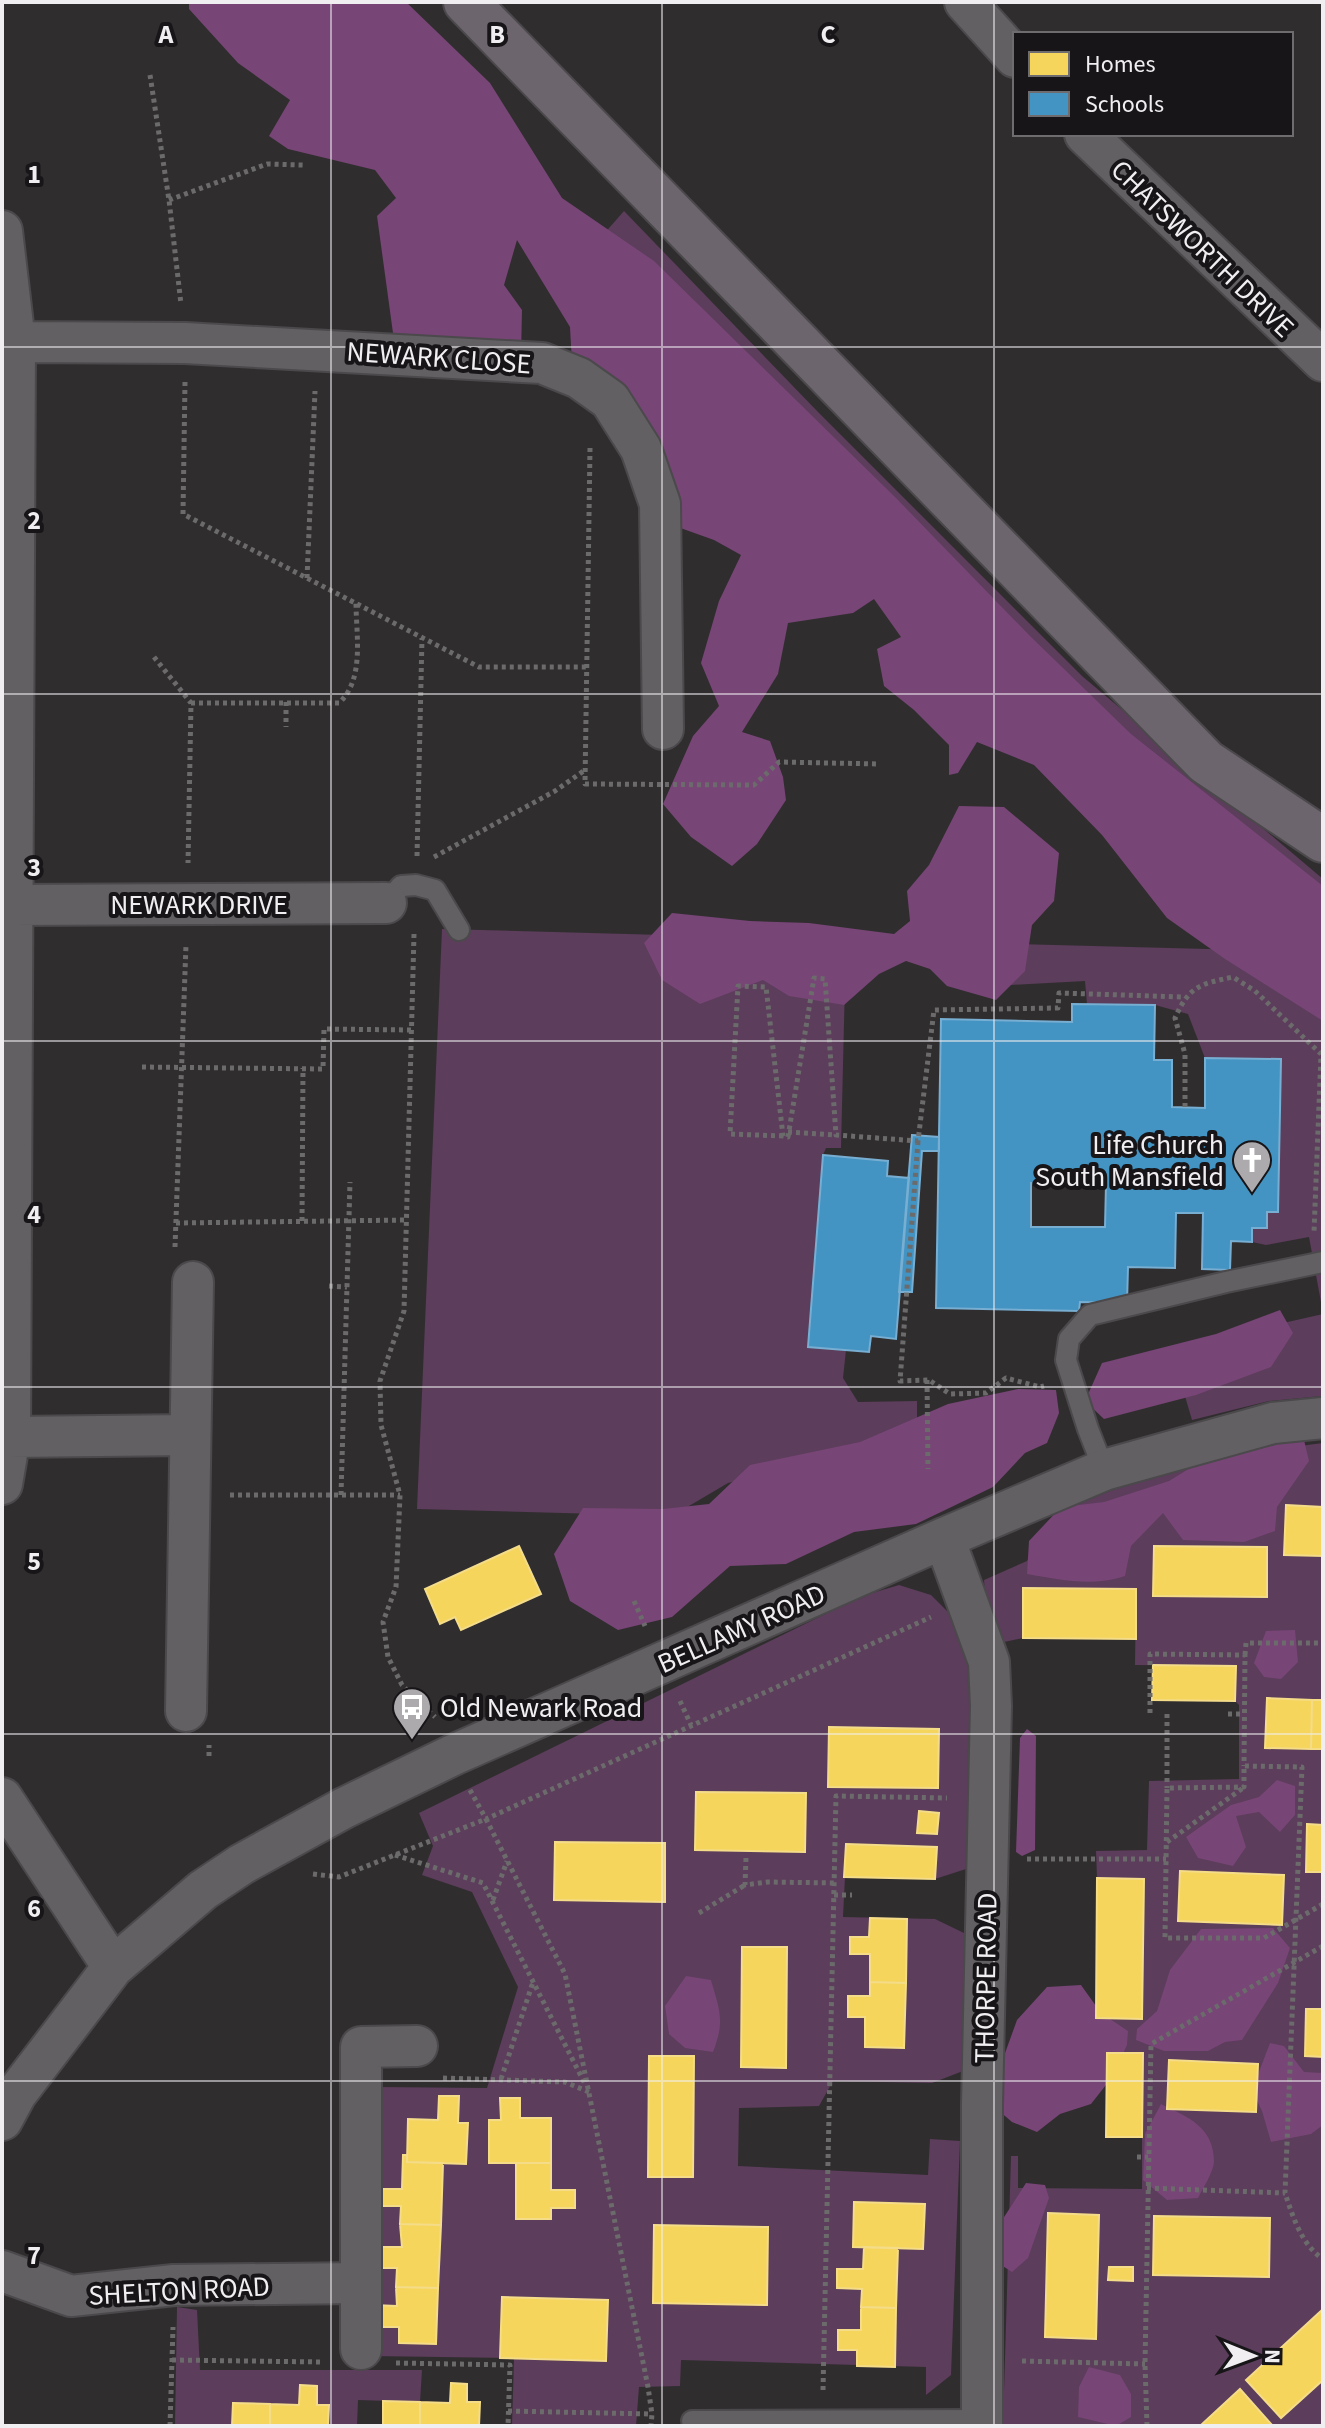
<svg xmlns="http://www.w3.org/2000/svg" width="1325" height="2428" font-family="'Source Sans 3',sans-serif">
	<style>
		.green { fill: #5c3d5b }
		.forest { fill: #774576 }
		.homes { fill: #f6d55c; stroke: #f4dc89; stroke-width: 2 }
		.schools { fill: #4393c3; stroke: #77aed1; stroke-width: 2; fill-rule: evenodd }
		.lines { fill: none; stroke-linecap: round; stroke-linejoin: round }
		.service-casing { stroke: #4b494b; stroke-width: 24 }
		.minor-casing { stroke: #4b494b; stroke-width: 44 }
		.primary-casing { stroke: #4b494b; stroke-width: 48 }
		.path { stroke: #6c6b6c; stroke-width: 5; stroke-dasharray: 4 4; stroke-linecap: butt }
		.service { stroke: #626062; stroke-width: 20 }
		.minor { stroke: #626062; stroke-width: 40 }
		.primary { stroke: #6d656d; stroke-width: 44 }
		.grid { fill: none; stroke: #f1eef1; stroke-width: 2; stroke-opacity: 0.55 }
		.labels { text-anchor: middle; stroke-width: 8; stroke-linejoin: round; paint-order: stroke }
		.street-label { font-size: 28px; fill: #f1eef1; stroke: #171517 }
		.poi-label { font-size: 28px; fill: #f1eef1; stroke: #171517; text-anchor: end }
		.grid-label { font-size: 26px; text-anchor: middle; font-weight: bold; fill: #f1eef1; stroke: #171517; stroke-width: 8; stroke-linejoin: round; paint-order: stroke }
	</style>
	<rect width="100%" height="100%" fill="#302d2f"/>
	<path class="green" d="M624,211l194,201 264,264 241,203v434l-14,-76 -43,8 -14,-3v-14h14l1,-16 11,-1 3,-151 -76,-2 -17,-44 -33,-9 -68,-1 -2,-23 -74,4 1,-41 234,6 -658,-698z
		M442,929l404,11 -5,208h-15l-3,7 -12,191 35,4 -3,28 15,24 59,-1v40l-84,16 -105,26 -56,33 -255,-7z
		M1323,1314v82l-54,5 -77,19 -15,-51 54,-34z
		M1323,1443v983h-221l-2,-2 -3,2h-94l8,-270h7v32l124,1v-136l-123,-2 77,-33h46l1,-139 -46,-1 -1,-27 51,-1 2,-69 90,-2v-74l-4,-4 1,-35 -101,-1 1,-75 -113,-2v50l-19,4 -18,-35 -2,-27 43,-19 28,-47 64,-27 65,-18 75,-18z
		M899,1585l32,10 26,26 15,51 -6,197 -31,10 -90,-2 -2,40 92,2 31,15 -3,137 -31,12 -99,-2 -14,25 -80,2 -1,58 190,9 2,-36 30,2 -9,234 -25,20v-28l-245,-7 -1,26 -41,1 -3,39h-124l2,-68 -143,-2 5,-269 111,1 31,-101 -46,-95 -50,-17 11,-29 -14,-33 443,-217z
		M177,2307l20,3 3,60h222l-2,32 -62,-2 -1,26h-182z"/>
	<path class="forest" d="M189,2h217l84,81 72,115 92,63 242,237 133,137 102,99 192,152v135l-98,-62 -58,-41 -65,-83 -68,-70 -57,-23 -19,31 -9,2v-30l-35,-35 -30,-24 -7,-37 24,-12 -27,-38 -21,14 -65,10 -10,51 -36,58 28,9 13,36 3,23 -29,44 -25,22 -41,-29 -28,-33 30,-68 26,-30 -18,-43 18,-62 22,-46 -27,-15 -42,-15 -100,-161 -2,-37 -53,-87 -13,45 18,25 -1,45 -126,13 -2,-35 -16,-117 19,-18 -21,-28 -87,-21 -19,-13 21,-36 -52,-37 -49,-54z
		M959,806l45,1 55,46 -5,48 -22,24 -7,46 -29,29 -49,-14 -17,-17 -24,-8 -27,13 -35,31 -55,-9 -26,-16 -63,24 -38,-24 -18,-37 28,-30 78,8 59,2 85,11 16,-13 -3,-30 22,-26z
		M1280,1310l13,23 -22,34 -75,28 -92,24 -19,-18 17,-38 114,-29z
		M1018,1389l38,1 3,23 -12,30 -22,10 -32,34 -77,37 -62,8 -68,32 -56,2 -58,51 -54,13 -48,-29 -16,-47 29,-46 80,1 46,-5 41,-39 110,-23 88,-38z
		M1304,1440l5,21 -32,46 -2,24 -31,11 -61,-2 -20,-27 -32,33 -6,30c-34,11 -63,4 -98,-2l2,-33 32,-34 43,-5 65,-21 39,-24 49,-16z
		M1295,1630l3,32 -17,17 -17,-2 -10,-14 12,-32z
		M1027,1729l9,7 -1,114 -13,6 -6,-4 4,-114z
		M1277,1780l18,6v29l-15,17 -21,-20 -23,4 10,31 -13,19 -35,-8 -12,-21 45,-32 28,-8z
		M1273,1928l17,20 -12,35 -36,57 -17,2 -17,9h-44l-28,-11 1,-11 20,-18 13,-41 31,-41z
		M686,1976l25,4c9,31 14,41 2,72l-28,-4 -16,-14 -4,-28z
		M1081,1985l20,28 27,18 -1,14 -14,31 -22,28 -31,10 -23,18 -25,-10 -14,-12 2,-43 17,-47 30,-33z
		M1270,2043l14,3 20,26 19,1v52l-12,9 -40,8 -9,-31 -10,-21z
		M1161,2104c26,13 53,22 53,58 -1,11 -11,26 -16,36l-31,2 -24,-20 2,-46z
		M1026,2183l19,2 4,13 -21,60 -16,14 -20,-13 5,-31z
		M1089,2367l31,8 11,19v23l-15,9 -38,-9 1,-30z"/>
	<path class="homes" d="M1286,1505l37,2v49l-39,-1z
		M519,1546l22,48 -80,36 -6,-13 -15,7 -15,-35z
		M1154,1546l113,1v50l-114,-1z
		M1023,1588l113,1v50l-113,-1z
		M1153,1665l83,1 -1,35 -83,-1z
		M1267,1698l45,2 -1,49 -46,-1z
		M1312,1700h11v49h-12z
		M829,1727l110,2 -1,59 -110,-1z
		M696,1792l110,1 -1,59 -110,-2z
		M919,1811l20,2 -2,21 -20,-1z
		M1307,1824l16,1v47h-17z
		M555,1842l110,1v59l-111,-2z
		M846,1844l91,3 -2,32 -91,-2z
		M1180,1871l104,4 -2,50 -104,-4z
		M1097,1878l47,1 -2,140 -46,-1z
		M870,1918l37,1 -1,64 -36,-1v-28h-20v-17h19z
		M742,1947h45l-1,121 -45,-1z
		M870,1982l36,1 -2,65 -39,-1v-30h-17v-21h22z
		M1306,2009h17v48l-18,-1z
		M1107,2053h36l-1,84h-36z
		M649,2056h45l-1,121h-45z
		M1169,2060l89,4 -2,48 -89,-3z
		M439,2096h20l-1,27h10l-2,41 -59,-2 1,-43 30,1z
		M500,2098h20v20h31v45h-62v-43h12z
		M403,2155h4v7l36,1 -2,62 -41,-1 1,-18h-28l1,-17h28z
		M516,2163h35v27h24v18h-24v11h-35z
		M854,2202l71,2 -2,45 -70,-2z
		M1048,2213l51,2 -3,124 -51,-2z
		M1154,2216l116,2 -1,59 -116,-2z
		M400,2224l41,1 -3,63 -42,-1 1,-19h-18v-21h23z
		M654,2225l114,2 -1,78 -114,-2z
		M864,2247l34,1 -2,60 -35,-1 1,-18 -25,-1v-19h26z
		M1109,2267h24v14l-25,-1z
		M396,2287l42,1 -2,56 -37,-1v-16h-26l1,-22 23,1z
		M502,2297l106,3 -2,61 -106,-3z
		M861,2307l35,1 -1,59 -38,-1v-16h-19v-20h23z
		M1321,2311l2,2v67l-42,38 -35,-38z
		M451,2383l16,1v18h13l-1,24h-59v-24l30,1z
		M300,2385l17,1v19h12l-1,21h-58v-22l29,1z
		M1240,2389l33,37h-73z
		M383,2401l37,1v24h-37z
		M233,2403l37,1v22h-38z"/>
	<path class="schools" d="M1072,1004l83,1 -1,55h18v47l33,1v-50l76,1 -3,153h-11v16h-15v14l-21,-1 -1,29 -28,-1 1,-56h-27l-1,55 -47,-1 -1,36 -47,-1 -1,9 -143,-3 5,-289 131,3zM1031,1183l75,1 -1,43h-74z
		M912,1135l27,2v14h-17l-10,141h-13z
		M823,1155l65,6 -1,15 22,2 -13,161 -25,-3 -2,16 -61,-5z"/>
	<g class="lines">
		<g class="service-casing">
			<path id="service" d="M386,903l15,-17 15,-1 19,5 24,40
				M1104,1470l-16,-41 -22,-69 3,-21 21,-24 136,-33 97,-20
				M692,2421l290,-1"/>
		</g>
		<g class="minor-casing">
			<path id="minor" d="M965,2l50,55
				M1085,134l238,227
				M2,231l13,111 -5,1095 -8,47
				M15,342l170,1 357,20 37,15 31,22 31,49 19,55 3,225
				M12,905l374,-2
				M10,1437l180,-2
				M944,1538l45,124 2,44 -9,399v321
				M186,1711l7,-429
				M2,1798l111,169
				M2,2120l14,-26 97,-127 90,-77 39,-26 102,-56 109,-53 491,-217 160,-68 169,-47 50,-5
				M2,2271l69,25 103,-11 186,-2
				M361,2349v-302l56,-1"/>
		</g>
		<g class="primary-casing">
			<path id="primary" d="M466,2l740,760 117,78"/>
		</g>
		<path class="path" d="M150,75l19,125 12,104
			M169,200l98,-36 36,1
			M185,382l-2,132 296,153h108
			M590,448l-5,336 169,1 25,-23 101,2
			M307,578l8,-187
			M154,657l37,46 -3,160
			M286,702v25
			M191,703h148c26,-24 17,-68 17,-100
			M417,856l5,-218
			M434,857l121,-66 30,-21
			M414,934l-10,377 -24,70 1,44 19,70 -4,92 -13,35 5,35 14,28 33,32
			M142,1067l181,2 1,-40 87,1
			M1185,1107v-53l-10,-36c14,-32 25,-34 58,-41l22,14 66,63 -7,178
			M788,1132l48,3
			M783,1136l-53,-2 8,-148 28,1 17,149 5,1 26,-159 11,1 11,156 82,6 16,-131 124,-2 1,-15 125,4
			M918,1141l-18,240 29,-1 21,14 36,-1 20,-15 34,9 4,-1
			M302,1221l1,-153
			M176,1223l231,-3
			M175,1247l11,-302
			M329,1286l18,1
			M927,1380l1,89
			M230,1495h170
			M341,1495l9,-313
			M634,1601l11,25
			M1245,1655l1,-12h77
			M680,1701l11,24
			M1150,1713v-59l95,1 -1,111
			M1167,1714v74
			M1228,1714h15
			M209,1756v-11
			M470,1790l16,29 445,-202
			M1167,1842l76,-54
			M395,1855l88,28 102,201
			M746,1858l-1,27 23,-3 67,1
			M1027,1859h139
			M313,1874l26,3 147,-58 79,155 83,413 4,27 -1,12
			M834,1895h18
			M493,1900l14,-39
			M1323,1904l-59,34h-99l2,-150 77,-1v-21l58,1 -17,426c8,24 16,51 38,66
			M699,1913l46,-28
			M443,2078l122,4 24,10
			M501,2079l32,-97
			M1137,2157h11
			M1147,2188l138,5
			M172,2360l150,2
			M1022,2361l123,3
			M396,2363l114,2 -2,61
			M823,2390l13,-594 111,2
			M508,2411l144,3
			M170,2426l3,-99
			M1147,2426l-2,-62 6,-320 172,-98"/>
		<use href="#service" class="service"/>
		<use href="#minor" class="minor"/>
		<use href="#primary" class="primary"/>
	</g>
	<path class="grid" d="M331,2v2424M662,2v2424M994,2v2424M2,347h1321M2,694h1321M2,1041h1321M2,1387h1321M2,1734h1321M2,2081h1321"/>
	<defs>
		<g id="church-pin" transform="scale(2)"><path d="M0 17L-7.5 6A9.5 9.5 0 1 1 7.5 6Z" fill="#adaaad" stroke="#171517"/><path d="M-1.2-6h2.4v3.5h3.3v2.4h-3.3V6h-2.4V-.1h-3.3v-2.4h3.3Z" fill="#fff"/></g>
		<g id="bus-pin" transform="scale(2)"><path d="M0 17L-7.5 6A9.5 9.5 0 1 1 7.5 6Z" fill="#adaaad" stroke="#171517"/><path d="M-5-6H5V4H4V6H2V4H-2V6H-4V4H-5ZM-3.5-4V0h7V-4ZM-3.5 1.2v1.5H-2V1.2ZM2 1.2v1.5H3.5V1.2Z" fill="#fff"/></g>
	</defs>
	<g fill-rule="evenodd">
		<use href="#church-pin" x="1252" y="1160"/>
		<use href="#bus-pin" x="412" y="1707"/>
	</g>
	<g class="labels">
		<g class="street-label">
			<text transform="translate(1203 248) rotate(44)" y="10">CHATSWORTH DRIVE</text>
			<text transform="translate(439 357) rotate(4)" y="10">NEWARK CLOSE</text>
			<text x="199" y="914">NEWARK DRIVE</text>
			<text transform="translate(741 1628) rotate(-24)" y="10">BELLAMY ROAD</text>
			<text transform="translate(985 1978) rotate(-89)" y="10">THORPE ROAD</text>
			<text transform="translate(179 2290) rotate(-3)" y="10">SHELTON ROAD</text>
		</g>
		<g class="poi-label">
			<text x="1224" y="1154">Life Church<tspan x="1224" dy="32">South Mansfield</tspan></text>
			<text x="440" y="1717" text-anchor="start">Old Newark Road</text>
		</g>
	</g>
	<g class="grid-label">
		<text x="166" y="43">A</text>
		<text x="497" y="43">B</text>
		<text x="828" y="43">C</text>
		<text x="34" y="183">1</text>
		<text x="34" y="529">2</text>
		<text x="34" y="876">3</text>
		<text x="34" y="1223">4</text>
		<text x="34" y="1570">5</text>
		<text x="34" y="1917">6</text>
		<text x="34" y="2264">7</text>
	</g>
	<rect width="1325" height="2428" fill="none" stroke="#f1eef1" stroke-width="8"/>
	<rect x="1013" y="32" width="280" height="104" fill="#171517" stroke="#6e6c6e" stroke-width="2"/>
	<rect x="1029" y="52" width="40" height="24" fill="#f6d55c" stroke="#6e6c6e" stroke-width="2"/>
	<text x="1085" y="72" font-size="24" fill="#f1eef1">Homes</text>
	<rect x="1029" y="92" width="40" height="24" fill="#4393c3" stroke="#6e6c6e" stroke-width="2"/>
	<text x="1085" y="112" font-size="24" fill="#f1eef1">Schools</text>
	<g transform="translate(1253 2356) rotate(91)" stroke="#171517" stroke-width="6" paint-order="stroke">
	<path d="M0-6L14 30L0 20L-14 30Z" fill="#f1eef1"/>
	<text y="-12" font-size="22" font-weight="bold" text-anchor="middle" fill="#f1eef1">N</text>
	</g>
</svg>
